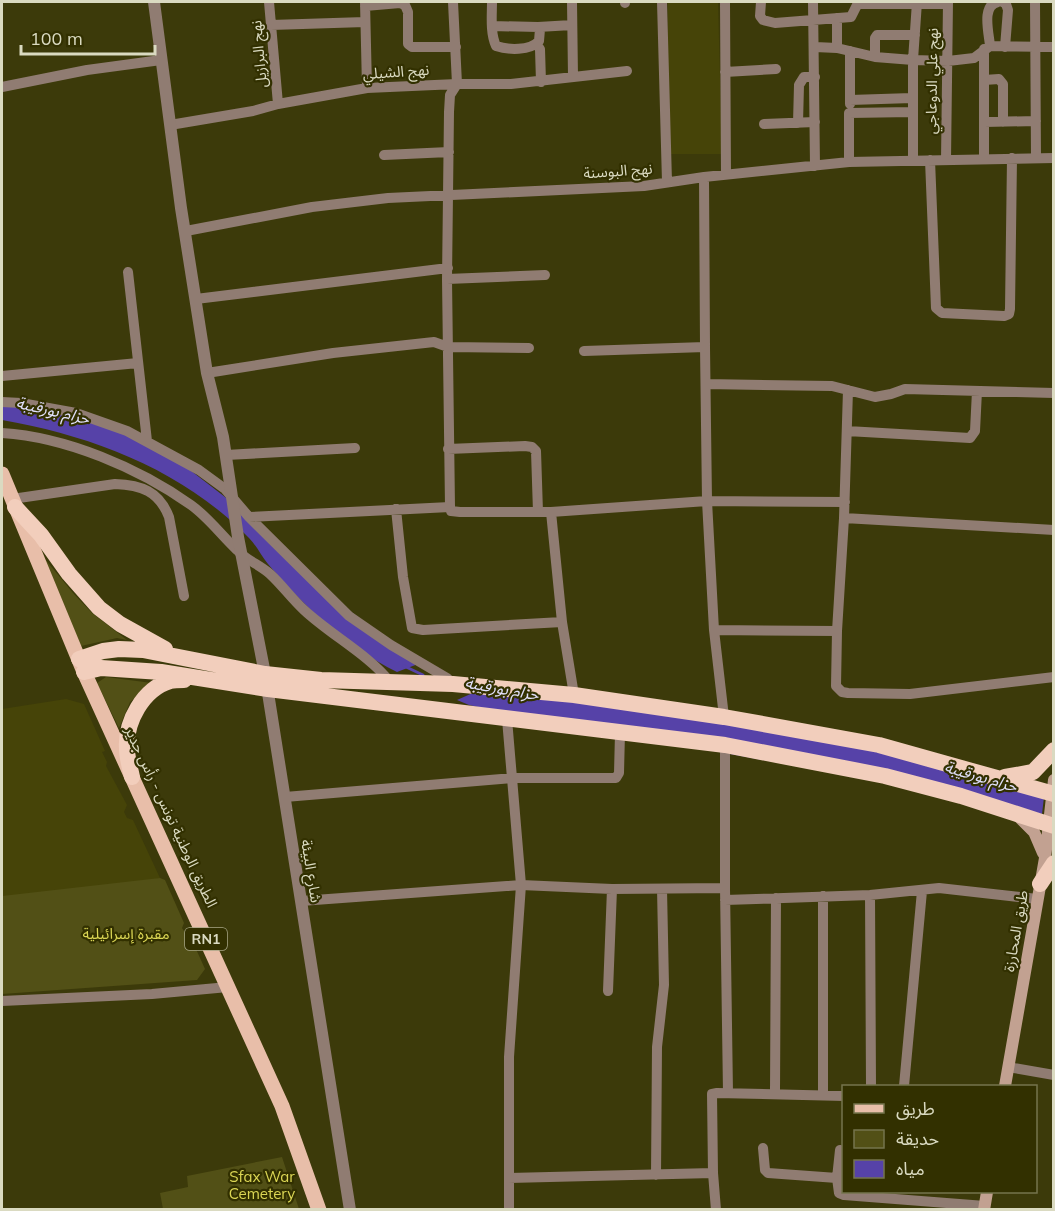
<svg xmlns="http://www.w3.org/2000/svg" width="1055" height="1211" font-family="Mulish,'Noto Sans Arabic',sans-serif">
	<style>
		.built { fill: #464408 }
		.green { fill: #525016 }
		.water { fill: #5642a8 }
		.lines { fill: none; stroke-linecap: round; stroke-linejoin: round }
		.stream { stroke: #5642a8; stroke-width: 3 }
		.minor { stroke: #907c72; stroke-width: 10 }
		.tertiary { stroke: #907c72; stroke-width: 12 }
		.secondary { stroke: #c2a191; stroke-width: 12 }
		.primary { stroke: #e8bea9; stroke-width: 15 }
		.trunk { stroke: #f2cebc; stroke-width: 16 }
		.labels { text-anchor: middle; stroke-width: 4.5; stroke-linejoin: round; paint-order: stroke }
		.shield { fill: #323000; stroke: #a8a787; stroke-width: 1.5 }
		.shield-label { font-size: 14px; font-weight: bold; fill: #dadac1 }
		.street-label { font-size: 15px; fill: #dadac1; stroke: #323000 }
		.park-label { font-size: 15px; fill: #dbd654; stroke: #323000 }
		.water-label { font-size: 16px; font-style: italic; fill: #e1e0fb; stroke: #323000 }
	</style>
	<rect width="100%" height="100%" fill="#3c3a0a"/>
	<path class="built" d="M668,2h50l4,152h-54z
		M66,699l18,5 21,47 -3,1 5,10 -1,4 21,39 -3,7 3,6 6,2 27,58 -19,4 -139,15v-188z"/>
	<path class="green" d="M45,559l28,34 19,20 35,27 -10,-2 -36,8z
		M106,677l46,6 -22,19 -11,26 -22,-45z
		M160,878l5,2 19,43 -2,5 5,8 4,2 14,31 -8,11 -195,14v-98z
		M282,1157l17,52h-136l-3,-16 28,-6 -1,-11z"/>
	<path class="water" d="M2,403l48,6 66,19 74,42 35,27 84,82 109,85 -21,8c-50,-25 -93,-65 -129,-108 -7,-8 -11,-18 -19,-26 -66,-68 -156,-102 -247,-118z
		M475,692l122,12 235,36 212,57 -2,17 -39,-10 -507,-93 -27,-6 -12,-5z"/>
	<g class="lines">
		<path class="stream" d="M404,666l19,9"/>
		<path class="minor" d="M269,2l9,102
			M365,2l2,86
			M492,2c0,13 -2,31 4,44 12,4 34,5 43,-5l1,-12 -2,-2 -46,-1
			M572,2l1,75
			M662,2l5,180
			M725,2l1,173
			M761,2l-1,14 3,4 12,3 76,-6 6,-12 4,-1h87
			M813,2l2,164
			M1003,2l3,2 2,6 -3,37
			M1035,2l1,156
			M625,3v-1
			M365,6l35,-3 5,2 3,7v32l4,3h44
			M837,18v30
			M271,25l94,-3
			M538,27l34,-2
			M536,44l4,5 1,33
			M990,46c-1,-13 -9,-41 8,-44
			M815,47l22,1 38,9 38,3 35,1 26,-3 16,-12 64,1
			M984,49v109
			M875,57v-19l2,-3h38
			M725,72l51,-3
			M984,80l15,-1 4,5v38
			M2,87l85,-17 74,-10
			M850,100l62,-2
			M850,104v-53
			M984,122l52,-1
			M798,123l1,-38 5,-8h11
			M764,124l51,-2
			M170,125l83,-14 25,-7 89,-16 90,-4h54l116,-13
			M384,155l65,-3
			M913,160v-100l4,-58
			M930,160l6,148 6,5 62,3 5,-2 1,-5 2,-151
			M946,160l2,-158
			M849,162v-49l63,-1
			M186,231l126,-24 76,-9 256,-12 60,-9 145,-15 205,-4
			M128,272l19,169
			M447,279l98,-4
			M196,299l252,-31
			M584,351l121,-4 -1,-170
			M207,373l126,-20 101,-11 14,5 81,1
			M2,376l136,-13
			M706,384l126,2 43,11 16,-3 14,-5 149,4
			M2,402l19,1 55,10 51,18 72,39 26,19 24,28 100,99 42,29 56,33 6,6
			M847,431l123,7 5,-7 2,-40
			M2,433c64,4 137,35 189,72 17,12 31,31 46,45 9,10 23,15 33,24 12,11 22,25 34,36 28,26 64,44 87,73
			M448,449l77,-3 7,1 4,4 2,61
			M226,455l129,-7
			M12,499l103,-15c26,1 44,7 54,33l15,79
			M450,507l-3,-228 2,-167 1,-17 7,-11 -4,-82
			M396,509l7,68 9,51 11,2 139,-8
			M551,512l11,110 12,73
			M249,517l201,-10 1,4 9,1h91l156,-11 -2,-154
			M844,518l4,-128
			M1054,530l-210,-12 -7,113 -1,55 6,6 6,1 62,1 144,-17
			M714,630l123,1
			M724,717l-10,-87 -7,-129 138,1
			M507,719l5,59h104l3,-5 1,-40
			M725,745v143
			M285,797l227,-19 9,107 -12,172v121l204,-5 -1,-79 5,-1 127,3
			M870,895l1,191
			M725,900l145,-5 69,-7 98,11
			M301,901l220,-16 91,4 113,-1 3,205
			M608,991l4,-102
			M2,1001l150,-7 76,-7
			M1008,1067l46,8
			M904,1086l18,-195
			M775,1094l1,-196
			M823,1095v-199
			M763,1148l2,22 3,3 69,5 2,15 5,2 141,11
			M713,1173l3,37
			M656,1175l1,-128 7,-62 -2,-96
			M509,1178v32
			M837,1178l3,-28"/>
		<path class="tertiary" d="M154,2l27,206 26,165 16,64 15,100 27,137 85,536"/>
		<path class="secondary" d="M1018,816l16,16 9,21
			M1005,1086l40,-228 9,-78
			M984,1210l3,-18"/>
		<path class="primary" d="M2,474l82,198 198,434 37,104"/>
		<path class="trunk" d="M15,507l26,28 28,39 30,34 21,16 45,25
			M79,659l24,-8 16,-2 24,1 122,24 56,6 132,4 121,11 150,22 155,28 175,49
			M84,672l17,-4 60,4 107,17 457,56 160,31 76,20 93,30
			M132,777c-2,-10 -5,-19 -5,-28 -2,-27 16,-60 43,-68 4,-1 10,-1 14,-1
			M1005,777l28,-5 21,-22
			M1040,884l14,-21"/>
	</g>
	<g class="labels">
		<rect class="shield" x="185" y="928" width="42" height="22" rx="4.5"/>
		<g class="shield-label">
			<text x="206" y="944">RN1</text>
		</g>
		<g class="street-label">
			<text transform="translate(259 54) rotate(-95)" y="5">نهج البرازيل</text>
			<text transform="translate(396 72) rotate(-4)" y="5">نهج الشيلي</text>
			<text transform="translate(932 81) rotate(-89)" y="5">نهج علي الدوعاجي</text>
			<text transform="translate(618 171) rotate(-4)" y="5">نهج البوسنة</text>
			<text transform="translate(171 817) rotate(65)" y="5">الطريق الوطنية تونس - رأس جدير</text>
			<text transform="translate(311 871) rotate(81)" y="5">شارع البيئة</text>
			<text transform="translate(1016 931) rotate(-80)" y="5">طريق المحارزة</text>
		</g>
		<g class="park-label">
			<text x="126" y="939">مقبرة إسرائيلية</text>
			<text x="262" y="1182">Sfax War<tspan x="262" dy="17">Cemetery</tspan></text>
		</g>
		<g class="water-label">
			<text transform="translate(53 410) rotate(13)" y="6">حزام بورقيبة</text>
			<text transform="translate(502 688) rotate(10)" y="6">حزام بورقيبة</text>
			<text transform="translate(981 776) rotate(16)" y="6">حزام بورقيبة</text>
		</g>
	</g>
	<rect width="1055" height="1211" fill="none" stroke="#dadac1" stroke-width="6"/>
	<rect x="842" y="1085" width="195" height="108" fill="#323000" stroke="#75744d" stroke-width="1.5"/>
	<rect x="854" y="1104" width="30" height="9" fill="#e8bea9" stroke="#75744d" stroke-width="1.5"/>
	<text x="896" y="1115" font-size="18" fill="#dadac1">طريق</text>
	<rect x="854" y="1130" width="30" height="18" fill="#525016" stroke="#75744d" stroke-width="1.5"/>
	<text x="896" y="1145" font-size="18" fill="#dadac1">حديقة</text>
	<rect x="854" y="1160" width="30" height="18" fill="#5642a8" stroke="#75744d" stroke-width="1.5"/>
	<text x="896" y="1175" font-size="18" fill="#dadac1">مياه</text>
	<path d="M21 45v9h134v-9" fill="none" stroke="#dadac1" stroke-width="3"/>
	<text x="30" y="45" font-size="18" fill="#dadac1" stroke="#323000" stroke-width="4.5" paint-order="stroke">100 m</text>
</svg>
